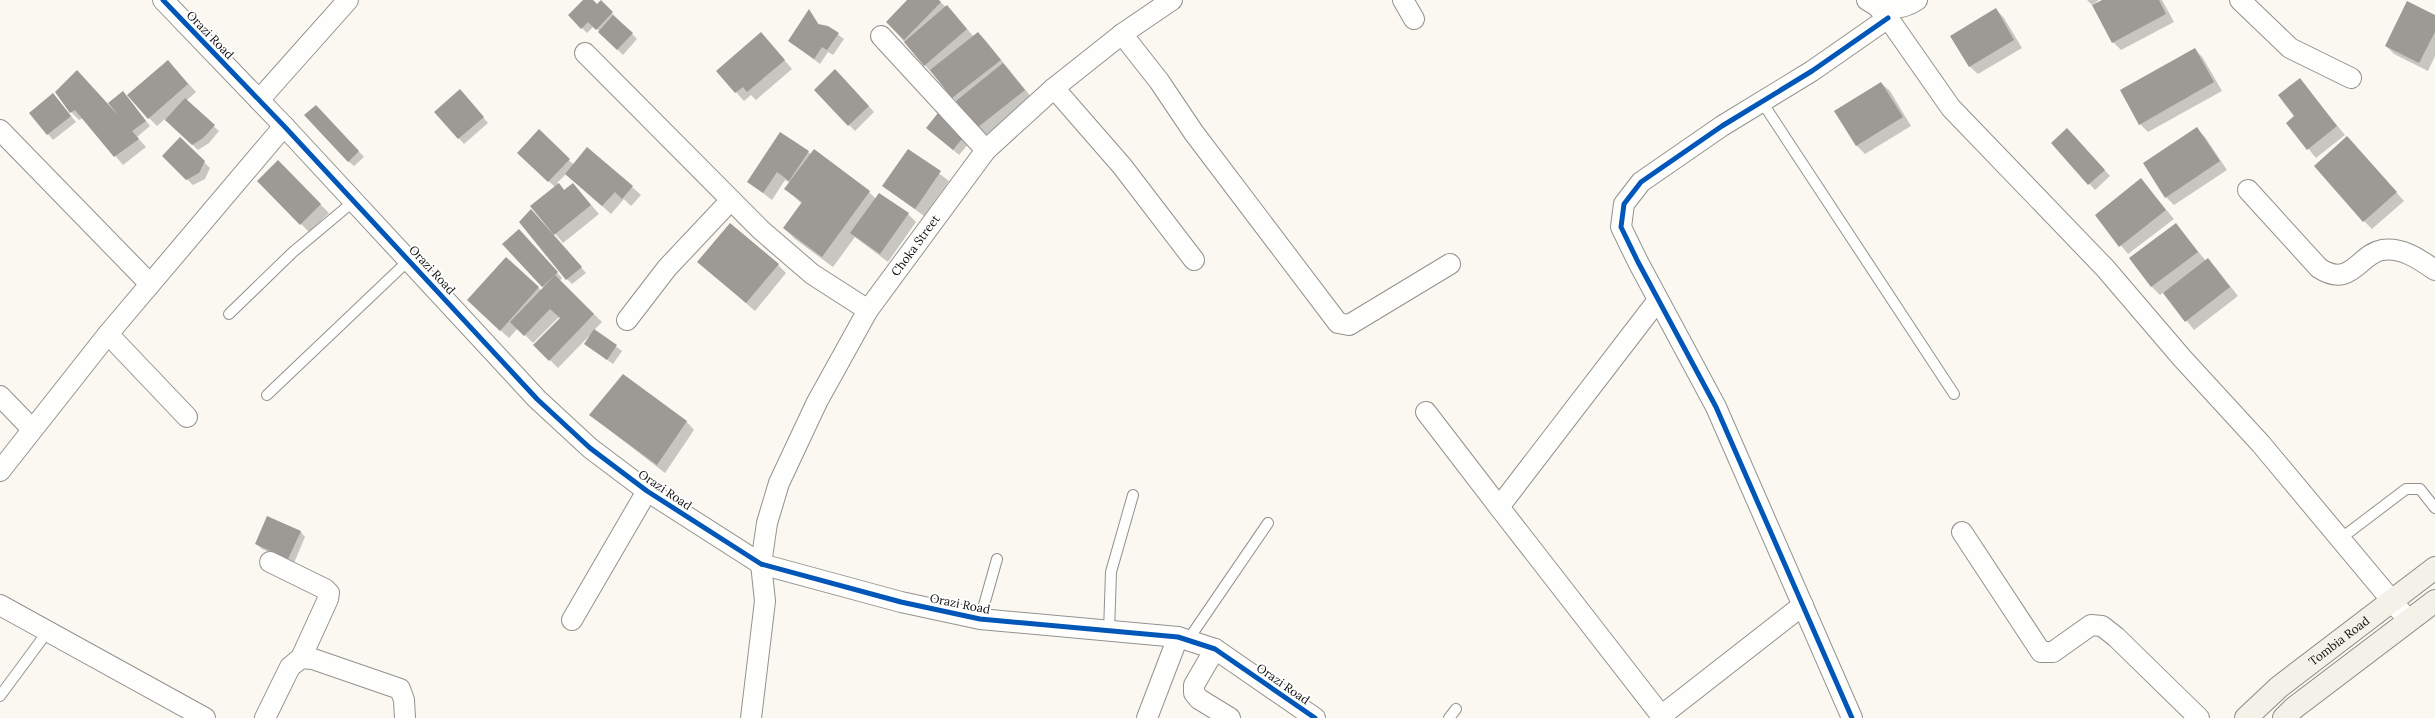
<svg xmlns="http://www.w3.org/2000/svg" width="2435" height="718" font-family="Lora,serif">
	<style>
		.shadow { fill: #0003 }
		.building { fill: #9d9a96 }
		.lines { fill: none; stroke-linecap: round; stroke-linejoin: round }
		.lane-casing { stroke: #93928f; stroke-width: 12 }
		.street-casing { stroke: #93928f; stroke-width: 22 }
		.secondary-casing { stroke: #8a8985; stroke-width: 24 }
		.lane { stroke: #fefefd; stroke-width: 10 }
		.street { stroke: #fefefd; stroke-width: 20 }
		.secondary { stroke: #f4f2e8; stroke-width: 22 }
		.cycleway-casing { stroke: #fff; stroke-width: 8 }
		.cycleway { stroke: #0057b8; stroke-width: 5 }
		.labels { text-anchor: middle; stroke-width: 4; stroke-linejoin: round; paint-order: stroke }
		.street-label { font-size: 12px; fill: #0c0c0c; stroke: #fff }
	</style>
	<rect width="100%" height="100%" fill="#faf8f0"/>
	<path class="shadow" d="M585,0h7l5,5 4,-3 36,37 -14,16 -29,-29 -7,7 -18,-18z
		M909,0h29l17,15 19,22 4,-4 8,8 46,57 -46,37 -99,-113z
		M2087,0h12l-7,5z
		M2105,0h57l12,22 -53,28 -8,-8z
		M1996,9l8,9 18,30 -44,26 -9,-8z
		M810,11l10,15 8,1 16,12 -11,16 -5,-3 -8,12 -31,-23z
		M2435,16v40l-7,15 -34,-17 -8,-8z
		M769,42l23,27 -36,31 -5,-5 -7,6 -27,-30z
		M2195,49l8,9 19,33 -74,41 -8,-8z
		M168,61l28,31 -10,9 33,30 -10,12 -11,7 -33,-31 -8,7 -8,-8z
		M841,76l33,36 -19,19 -40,-41z
		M2300,80l45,55 -29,23 -29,-35 9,-7z
		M1881,83l9,8 21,35 -46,28 -8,-8 -21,-35z
		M56,92l68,30 4,-24 22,28 -13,11 9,10 -23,18 -40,-47 -4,2 -8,-8z
		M465,96l23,27 -24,21 -28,-32z
		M58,100l18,22 -23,18 -23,-27z
		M321,111l43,46 -10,9 -6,-5z
		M927,128l37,8 6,6 -11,13z
		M2197,129l8,8 22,33 -53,35 -8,-8z
		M539,131l35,34 58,22 9,8 -10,11 -7,-7 -13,15 -45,-40 -9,9 8,8 8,-7 26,30 -36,29 -31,-37 23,-19 -37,-34z
		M2073,135l37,41 -15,14 -43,-47z
		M180,138l30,30 -5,11 -12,6 -30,-29z
		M2355,146l49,55 -32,28 -8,-8z
		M908,150l41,31 -25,35 -41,-30z
		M808,152l61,40 7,7 32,15 8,8 -28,40 -33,-25 -22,30 -38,-28 -11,-11 18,-24 -16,-15 4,-6 -5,-3 -13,20 -23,-18z
		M278,162l51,51 -20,19 -50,-51z
		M2141,180l33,39 -46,35 -32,-39z
		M536,216l50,57 -14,11 -5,-5z
		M2176,224l30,37 2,-1 8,8 22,28 -44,34 -30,-38 -4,3 -8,-8 -21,-29z
		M524,236l38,42 -2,3 42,41 -8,8 28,21 -9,13 -28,-20 5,-9 -32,33 -23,-23 26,-27 -2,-1 -26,26 -15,-15 -9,10 -33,-30 30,-50 36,33 2,-3 -40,-44z
		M699,262l79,3 8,8 -31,38z
		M590,415l96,6 8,9 -29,43z
		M300,531l5,6 -11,26 -32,-14 -6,-5z"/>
	<path class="building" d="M583,0h10l4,4 4,-4 12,12 -17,18 -8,-8 -7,7 -13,-14z
		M907,0h32l2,2 -37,38 -18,-18z
		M2102,0h57l7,14 -54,29 -20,-38z
		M2407,1l28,14v17l-16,31 -34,-17z
		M947,5l20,24 -43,37 -20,-24z
		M1996,8l18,32 -45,27 -19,-31z
		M809,9l9,15 10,2 11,7 -12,17 -5,-3 -8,12 -26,-18z
		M613,15l20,18 -16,17 -19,-18z
		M761,32l24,28 -38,32 -4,-5 -8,6 -19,-22z
		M978,32l23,28 -49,38 -22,-28z
		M2195,48l19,34 -75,43 -19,-35z
		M168,60l20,24 -40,35 -21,-24z
		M1003,63l22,27 -48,38 -21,-27z
		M835,69l34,37 -21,20 -34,-36z
		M77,70l42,46 -11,-13 15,-12 23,30 -14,10 7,8 -25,18 -39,-47 -5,3 -15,-21z
		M2300,78l37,48 -30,24 -21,-27 8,-7 -16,-21z
		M1881,82l22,35 -47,29 -22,-35z
		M460,89l24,28 -26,22 -24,-27z
		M53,93l18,23 -24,19 -18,-22z
		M185,98l30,27 -12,13 -11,7 -27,-25z
		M316,105l43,46 -11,11 -44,-47z
		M938,113l27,22 -12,15 -27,-22z
		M2197,127l23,34 -55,37 -22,-35z
		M2067,128l38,42 -17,15 -37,-42z
		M539,129l31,30 -22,23 -31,-29z
		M780,132l29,19 -20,30 -12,-9 -14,21 -16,-11z
		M2347,136l50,56 -34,30 -49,-56z
		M180,137l25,24 -6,12 -13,7 -24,-24z
		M587,147l46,39 -11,13 -7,-7 -13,14 -37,-32z
		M814,149l56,42 -48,66 -39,-29 19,-26 -18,-13z
		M908,149l33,22 -26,38 -33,-23z
		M278,160l43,44 -21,21 -43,-44z
		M2141,178l25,32 -47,37 -24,-32z
		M559,183l5,7 9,-7 18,22 -37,30 -24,-29z
		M879,193l30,20 -29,41 -30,-21z
		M531,209l51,58 -16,13 -47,-58z
		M730,223l49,41 -33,39 -49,-41z
		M2176,223l22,29 -47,35 -22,-29z
		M519,229l39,43 -16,15 -40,-43z
		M506,257l33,30 -39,44 -33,-31z
		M2208,258l22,29 -45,35 -22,-29z
		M555,275l39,39 -45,47 -16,-16 27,-27 -10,-9 -26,27 -14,-14z
		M594,329l23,16 -10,15 -23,-16z
		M623,374l64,47 -30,44 -68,-50z
		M267,516l34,15 -13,28 -33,-15z"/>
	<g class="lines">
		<g class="lane-casing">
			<path id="lane" d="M1762,102l192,292
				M229,314l64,-62 61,-51
				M267,395l142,-135
				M2340,539l66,-50h14l15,19
				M980,619l17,-60
				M1109,632l2,-60 22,-77
				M1188,640l80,-117
				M0,696l48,-65
				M1449,718l7,-9"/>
		</g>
		<g class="street-casing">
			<g id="street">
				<path d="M163,0l121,126 253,273 53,49 57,43 114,73 140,38 79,17 198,18 37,12 100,69"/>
				<path d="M1403,0l11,19"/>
				<path d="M1867,0l10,6 11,12 63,90 154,160 77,90 79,86 147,176"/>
				<path d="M2240,0l50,48 61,30"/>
				<path d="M1877,6c16,3 26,3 40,-6"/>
				<path d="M1122,34l37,47 35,52 144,190 11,2 101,-61"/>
				<path d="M881,36l105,114"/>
				<path d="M585,53l176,177 51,44 56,36"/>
				<path d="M1054,88l68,78 72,94"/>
				<path d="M259,100l89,-100"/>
				<path d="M0,130l150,154"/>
				<path d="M2248,190l71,78c32,21 40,-14 63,-18 20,-3 37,9 53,20"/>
				<path d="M1658,300l-159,207 164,211"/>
				<path d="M627,320l40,-52 64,-68"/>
				<path d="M108,334l79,83"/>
				<path d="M0,396l32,33"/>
				<path d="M1426,412l73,95"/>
				<path d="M0,471l108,-137 176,-208"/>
				<path d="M1962,532l79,120h12l38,-27 11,1 14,11 83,81"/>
				<path d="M270,562l55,27 4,4 -1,6 -27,59"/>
				<path d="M0,605l205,113"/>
				<path d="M572,620l75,-129"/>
				<path d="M1215,649l-21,36v8l5,6 31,19"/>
				<path d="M1661,716l142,-111"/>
				<path d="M265,718l25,-51 11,-9 12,1 87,30 4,11 1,18"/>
				<path id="s1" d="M751,718l14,-117 -4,-37 6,-41 12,-40 38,-81 51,-92 118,-160 68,-62 68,-54 50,-34"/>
				<path d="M1147,718l31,-81"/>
				<path d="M1852,718l-136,-311 -78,-145 -17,-35 3,-23 17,-22 81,-56 90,-55 76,-53"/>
			</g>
		</g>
		<g class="secondary-casing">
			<g id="secondary">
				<path id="s2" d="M2246,718l33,-31 156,-119"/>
				<path d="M2284,718l10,-10 141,-107"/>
			</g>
		</g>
		<use href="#lane" class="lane"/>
		<use href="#street" class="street"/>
		<use href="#secondary" class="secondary"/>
		<g class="cycleway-casing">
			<path id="cycleway" d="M163,0l121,126 253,273 53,49 57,43 114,73 140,38 79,17 198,18 37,12 100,69
				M1852,718l-136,-311 -78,-145 -17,-35 3,-23 17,-22 81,-56 90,-55 76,-53"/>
		</g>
		<use href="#cycleway" class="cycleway"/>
	</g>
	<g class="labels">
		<g class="street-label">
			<text transform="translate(210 35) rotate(46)" y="4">Orazi Road</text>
			<text dy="4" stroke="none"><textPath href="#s1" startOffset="513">Choka Street</textPath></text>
			<text transform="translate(432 270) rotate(47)" y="4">Orazi Road</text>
			<text transform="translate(665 490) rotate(34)" y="4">Orazi Road</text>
			<text transform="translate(960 604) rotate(11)" y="4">Orazi Road</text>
			<text dy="4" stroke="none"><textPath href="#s2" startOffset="121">Tombia Road</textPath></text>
			<text transform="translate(1283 684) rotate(35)" y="4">Orazi Road</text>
		</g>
	</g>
</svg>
